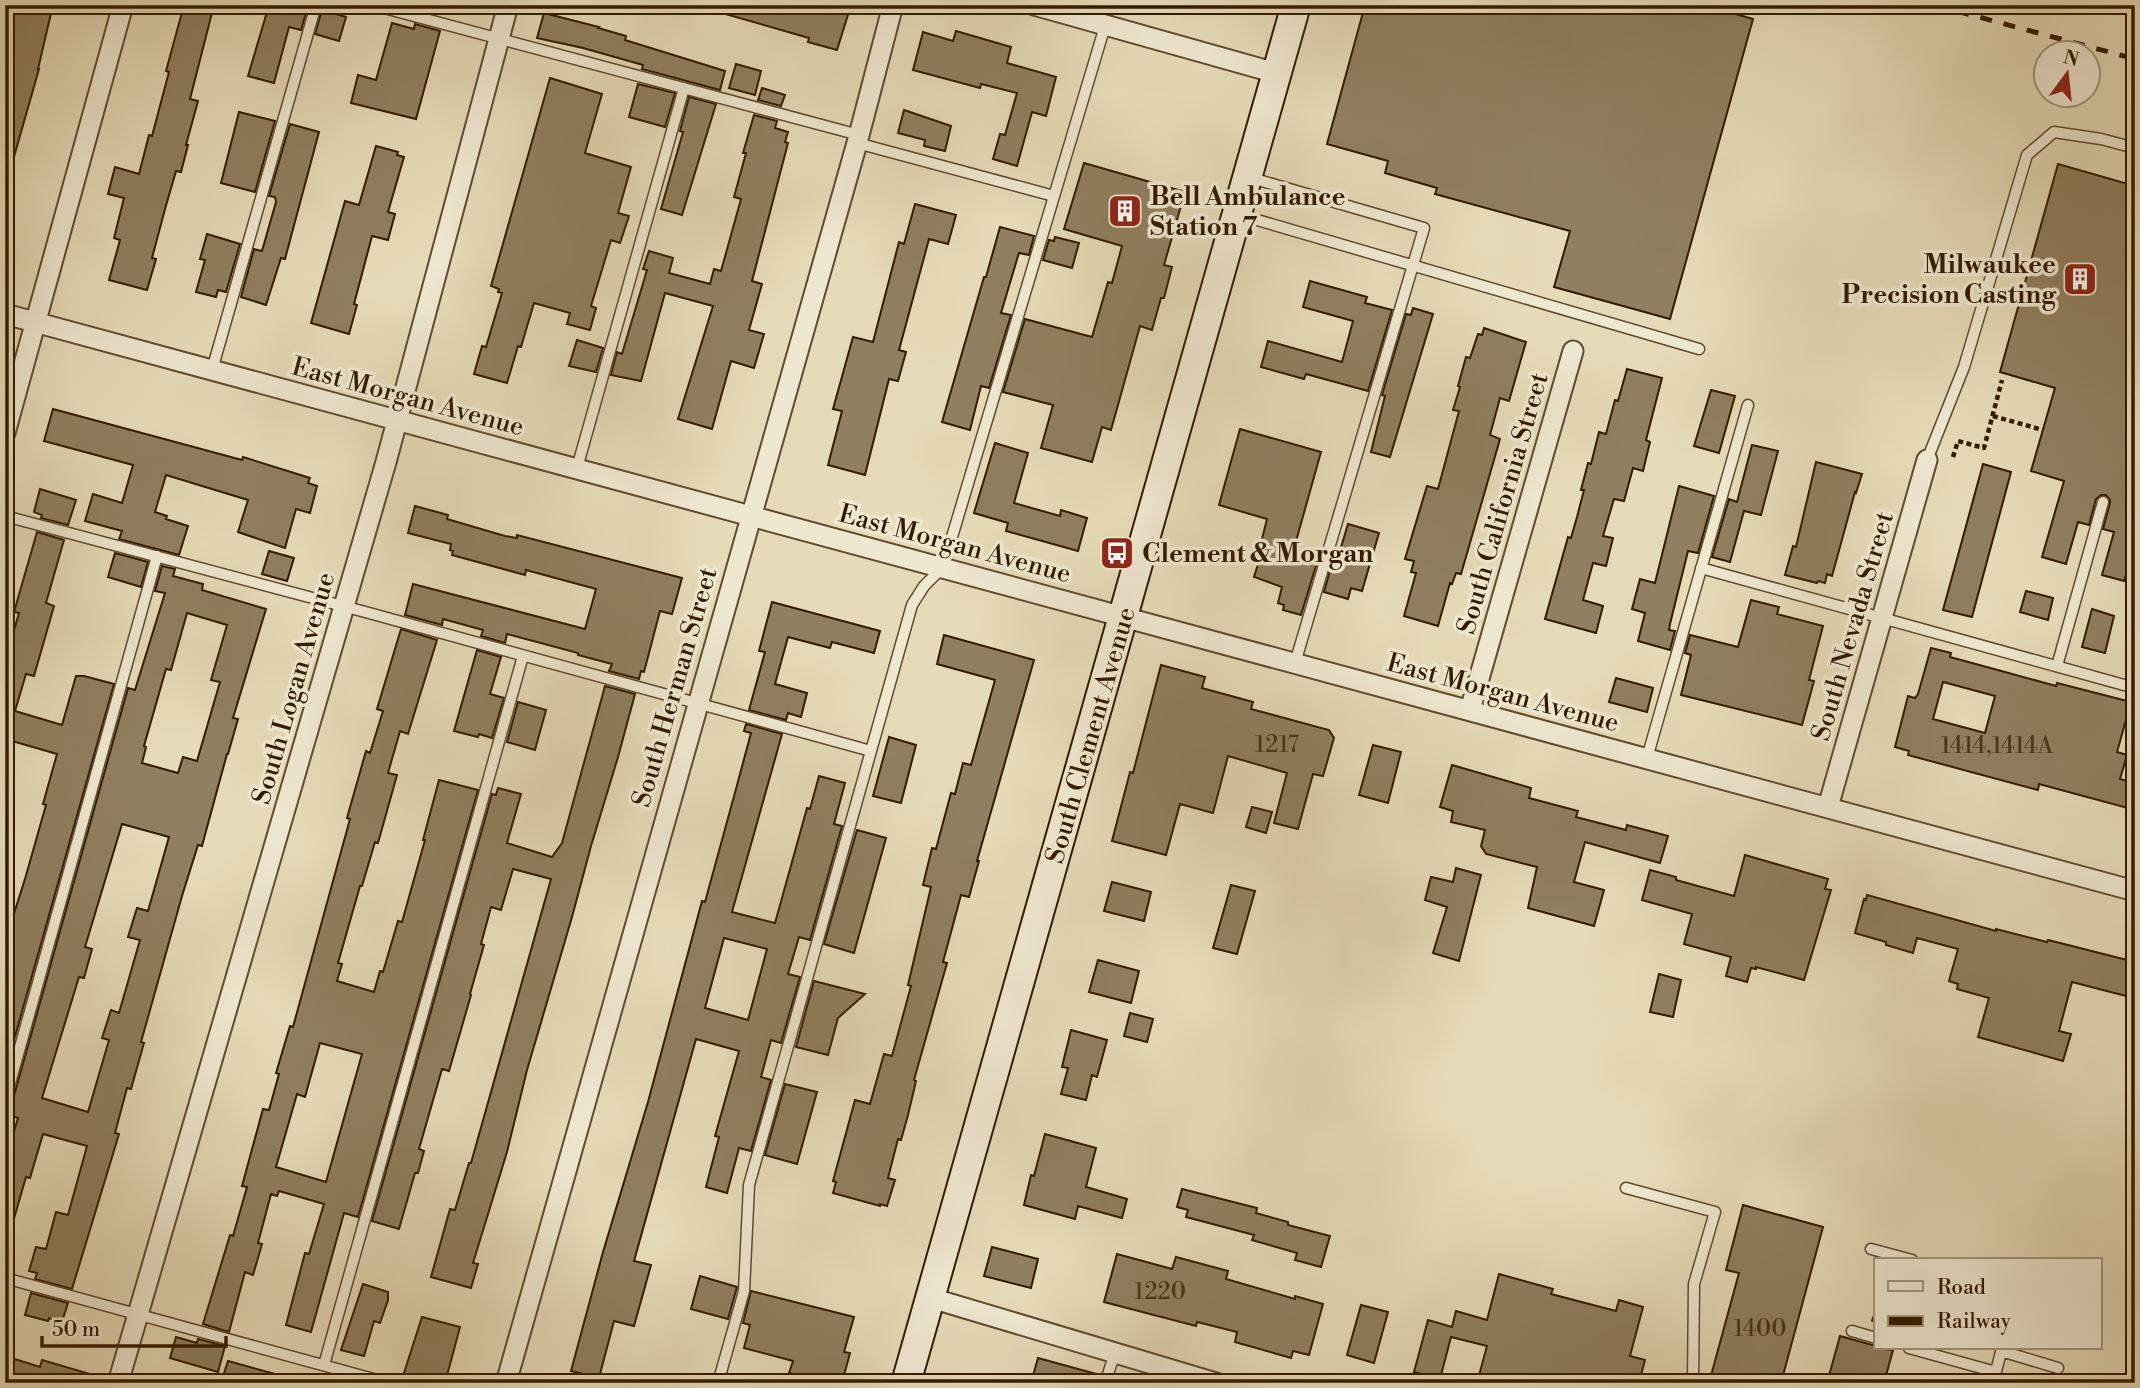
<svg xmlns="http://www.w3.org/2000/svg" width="2140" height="1388" font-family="'Libre Bodoni',serif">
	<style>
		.building { fill: #907f60; stroke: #331b00; stroke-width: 2; fill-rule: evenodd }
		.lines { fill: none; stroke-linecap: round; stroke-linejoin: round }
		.lane-casing { stroke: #604b2e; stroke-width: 13 }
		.street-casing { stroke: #604b2e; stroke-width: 23 }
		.secondary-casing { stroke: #331b00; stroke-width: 32 }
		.path { stroke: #331b00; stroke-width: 4.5; stroke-dasharray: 5 3.5; stroke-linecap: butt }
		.lane { stroke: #efe8d1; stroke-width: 10 }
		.street { stroke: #efe8d1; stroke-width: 19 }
		.secondary { stroke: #efe8d1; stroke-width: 28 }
		.rail { stroke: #331b00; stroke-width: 5; stroke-dasharray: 12 12; stroke-linecap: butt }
		.labels { text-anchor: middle; stroke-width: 7; stroke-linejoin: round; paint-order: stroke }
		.number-label { font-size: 23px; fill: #4a3418 }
		.poi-label { font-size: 26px; font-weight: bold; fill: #331b00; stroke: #efe8d1; text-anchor: start }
		.street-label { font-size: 26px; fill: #331b00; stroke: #efe8d1 }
	</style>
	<rect width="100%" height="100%" fill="#e6dbb8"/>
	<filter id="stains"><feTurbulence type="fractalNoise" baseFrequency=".00286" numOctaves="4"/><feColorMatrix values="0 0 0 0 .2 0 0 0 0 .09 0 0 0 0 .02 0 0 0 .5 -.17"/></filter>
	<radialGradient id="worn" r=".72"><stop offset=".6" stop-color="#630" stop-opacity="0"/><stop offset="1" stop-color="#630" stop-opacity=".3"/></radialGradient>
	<path class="building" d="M14,5h39l-15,64h1l-28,98 -6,-1v-98l8,-26 -8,-2v-4z
		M184,5h30l-24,94 8,2 -12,44h2l-7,27 -5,-1 -11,38 -13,49 4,1 -9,31 -38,-10 11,-40 -6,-2 10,-40 -16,-4 7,-27 24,7 10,-39 3,1 17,-64 -3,-1z
		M269,5l39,1 -7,24 -12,-3 -15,56 -26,-7z
		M716,5h135l-14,45 -29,-8 1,-4 -94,-27z
		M1365,5h339l49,14 -83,300 -116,-32 16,-56 -135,-37 2,-6 -52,-15 3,-12 -61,-17z
		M322,10l24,7 -7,24 -24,-7z
		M544,13l55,14 -1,1 28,8 -1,4 100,31 -5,19 -78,-21 1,-4 -60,-17 -46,-10z
		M392,23l22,6 1,-5 25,7 -24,88 -65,-16 7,-28 18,5z
		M956,31l55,16 -4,16 49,14 -10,39 -14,-4 -15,54 -24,-7 7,-25 5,1 12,-42 -36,-9 -1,4 -67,-18 10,-38 30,9z
		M736,64l25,7 -6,24 -26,-7z
		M550,78l52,16 -17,59 46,14 -13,46 11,3 -9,27 -9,-3 -20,66 5,2 -6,22 -23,-6 3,-11 -36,-10 -13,44 -3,-1 -11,37 -33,-9 8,-28 4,1 16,-54 -4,-1 1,-3 -8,-3z
		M638,84l37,9 -10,34 -36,-10z
		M762,88l23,7 -4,11 -23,-6z
		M689,97l27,7 -34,111 -21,-6 22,-77 -3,-1z
		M904,110l47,16 -6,25 -21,-5 1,-6 -27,-7z
		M239,112l36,9 -20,71 -34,-9z
		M754,115l23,6 -2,7 13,4 -3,10 3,1 -36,138 10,3 -13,46 15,4 -10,34 -23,-7 -19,68 -34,-10 35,-113 -48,-13 -24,88 -30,-6 6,-23 5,2 25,-84 -4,-1 6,-18 24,7 -4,15 41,11 4,-15 7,2 20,-72 -7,-2 12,-44h-3z
		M290,124l29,8 -34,127 -4,-1 -15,47 -25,-8 13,-48 8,2 14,-49 -1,-5 -6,-1z
		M376,146l22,6 -1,3 7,2 -16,55 7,2 -7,26 -16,-4 -18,68 3,1 -8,29 -38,-11 34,-122 14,4z
		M1084,163l101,29 -21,73 8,2 -8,31h-3l-9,32 -12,-4 -29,104 -9,-3 -10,35 -51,-14 12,-43 -50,-13 22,-73 67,18 16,-55 4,1 10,-37 -58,-17z
		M2058,164l77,22v362l-11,33 -22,-6 12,-43 -11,-3 7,-26v-3l-4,-5h-5l-5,4 -7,26 -11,-3 -12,42 -24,-7 22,-76 -33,-10 24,-83 -55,-16z
		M915,204l41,11 -8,29 -19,-5 -30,111 7,2 -8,29 -9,-2 -24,96 -37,-10 14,-54 -9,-2 20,-72 20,5 26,-100 5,2z
		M1000,227l34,9 -5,19 -10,-2 -1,3 -17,57 10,2 -22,73 -8,-2 -11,44 -28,-8 42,-145h2z
		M207,234l33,10 -14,48 -8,-2 -2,7 -20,-5 9,-32 -5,-1z
		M1055,237l24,6 -7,25 -29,-8 6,-20 5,1z
		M1310,281l57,16 -2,6 27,7 -24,81 -62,-17 -2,5 -43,-12 7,-26 74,21 11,-41 -50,-14z
		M1413,308l20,6 -43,143 -19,-5 14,-56 -3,-1 24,-81 5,1z
		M1484,328l42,14 -17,59 -9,-3 -10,37 10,4 -39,135 -5,-1 -4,11 -2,-1 -12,43 -34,-10 12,-43 -5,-1 3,-11 -9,-2 22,-73 11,3 21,-78 -6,-1 7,-23 -2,-1 8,-29 4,1 8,-24 4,1z
		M577,340l26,8 -7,24 -27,-6z
		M1627,369l35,9 -16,62 4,2 -7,29 -10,-3 -9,33 -10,-2 -11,37 10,2 -7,28 -13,-3 -10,37 20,6 -7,27 -51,-14 23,-82 3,1 6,-21 7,-27h-3l7,-27 3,1 8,-32 7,2 9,-34 3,1z
		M1711,390l24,6 -16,57 -25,-7z
		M53,409l189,51 1,-3 67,21 -2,5 9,3 -7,27 -14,-4 -11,39 -47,-16 10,-32 -82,-25 -11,37 12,4 -1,3 22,7 -9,29 -60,-16 3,-8 -37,-10 8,-27 29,9 11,-38 -89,-24z
		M1240,429l81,23 -28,100 25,7 -17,56 -18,-5 1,-5 -6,-2 4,-16 -28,-10 7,-22h-3l9,-36 -48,-14z
		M995,443l33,10 -14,50 46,13 1,-6 26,8 -9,33 -72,-20 2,-8 -34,-10z
		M1752,445l26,6 -17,64 -17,-4 -14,51 -18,-5 17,-58 8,3z
		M1816,462l46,12 -6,19 -1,-1 -23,84 -5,-2 -2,9 -7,-2 -1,2 -32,-8 8,-29 3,1z
		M1983,464l28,8 -39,145 -29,-7z
		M1679,486l35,10 -16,57 -10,-2 -18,73 -1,6 6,1 -5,19 -32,-9 7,-28 -13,-4 8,-30 15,4z
		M40,489l36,11 -8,25 -27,-7 1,-3 -8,-3z
		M415,506l33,9 -1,4 58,17 12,2v-3l165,43 -10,36 -12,-3 -16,61 -3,-1 -2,8 -30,-8 3,-7 -34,-9v-2l-71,-19 -2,9 -24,-7 2,-6 -40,-11 -1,6 -37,-10 8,-31 172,45 11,-40 -70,-19 -1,5 -73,-20 1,-4 -3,-1 1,-6 -43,-11z
		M1348,524l31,9 -17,58 -11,-3 -3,11 -24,-7 8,-29 4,1z
		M37,532l27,8 -18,63 8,3 -20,70 -8,-2 -11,37 47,14 14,-49h8l30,8 -109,388v-148l5,2 15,-47 21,-74 -3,-1 14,-50 -52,-15v-77l14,-49 -5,-1z
		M269,551l25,7 -7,23 -25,-7z
		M115,553l33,9 -7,25 -33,-10z
		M162,566l13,3 -2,7 30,8 -1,6 64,19 -33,109 5,1 -10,35h-1l-18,66 -7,26 -4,-1 -16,51 -41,146 3,1 -13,46 -4,-1 -12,45 4,1 -47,155 -37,-10 2,-6 -8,-2 7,-24 10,2 10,-37 12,3 19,-69 -44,-12 -13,44 -4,-1 -15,52 -6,-1v-66l13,-44 -13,-4v-6l7,-5 116,-415 7,2 30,-97 -10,-2zM187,613l40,12 -16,55 9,2 -23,79 -14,-4 -5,16 -36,-10 4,-16 -2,-1 22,-77 5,1zM122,824l47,13 -21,74 -11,-3 -9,29 12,3 -21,73 -8,-3 -9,28 7,2 -21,72 -46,-14 37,-121 5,1 8,-29 -7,-2z
		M2026,591l27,7 -5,22 -28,-8z
		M1751,600l28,7 -2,7 46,12 -14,54 5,1 -12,44 -121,-30 10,-40 -6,-2 5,-18 48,12z
		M772,602l108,29 -6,22 -42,-11 -2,6 -42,-11 -13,47 32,9 -6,24 -13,-4 -2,7 -37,-10 16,-58 -6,-1z
		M2092,609l22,7 -9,37 -23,-6z
		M401,629l36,11 -29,94 -8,-3 -12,42 9,2 -19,68 -3,-1 -13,44h-2l-22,77 4,1 -5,17 37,11 6,-21 3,1 15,-51 4,1 23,-82h-2l16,-60 39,10 -120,427 -14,-4 -33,119 -25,-7 19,-72 4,1 15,-50 -45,-13 -2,5 -6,-2 -13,49 4,1 -9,31 -8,-3 -16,60 -26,-8 27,-89 3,1 14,-49 -5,-1 21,-77 6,1 10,-36 -3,-1 14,-47 3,1 57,-208 -3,-1 19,-67 4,2 13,-42 -6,-2zM320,1043l42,11 -36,128 -50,-15 21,-73 8,3z
		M944,635l90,25 -57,201h2l-10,36 -8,-2 -18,67 4,1 -33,117 2,1 -8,34 -7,25 -3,-1 -10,39 7,2 -8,26 -7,-2v2l-47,-13 3,-11 -3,-1 22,-81 15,4 14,-50 8,2 19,-70 -3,-1 23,-98 -8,-2 9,-37 4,1 15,-56 4,1 8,-31 8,2 24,-85 -58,-16z
		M1931,648l20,5 -1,4 55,15 51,14 1,-3 74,19 -14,50 10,3 -7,24 15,4v27l-96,-26 -1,6 -130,-35 1,-4 -14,-4 13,-51 7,2 3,-4zM1943,682l52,14 -10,37 -52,-14z
		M477,650l24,7 -11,37 14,4 -12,40 -13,-4 -1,3 -24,-6z
		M1161,665l44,12 -3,11 51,14 -2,7 78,21 5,8 -11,38 -10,-2 -15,55 -24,-6 13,-50 -59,-17 -15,57 -33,-9 -14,51 -54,-14 18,-69 3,1z
		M1616,678l37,10 -6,24 -38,-10z
		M605,686l30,8 -17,63 -27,89 -19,71 -45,153 -20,82 -34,111 5,1 -7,24 -40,-11 19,-68 5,1 14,-47h2l80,-284 -38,-10 -12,41 -10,-3 -10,37 3,1 -14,49 1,1 -22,76 -7,-2 -23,80 5,2 -6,22h-3l-16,56 -27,-8 120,-427 4,1 2,-7 23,6 -14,49 45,14 10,-14z
		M518,702l28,8 -11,40 -28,-8z
		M746,724l36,10 -50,178 43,11 32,-115 3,1 9,-33 26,7 -11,41 8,2 -32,114 -11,-3 -11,37 12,3 -19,66 -10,-3 -10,37 10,3 -20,71 -12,-3 -12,45 -21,-6 13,-50 -4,-1 24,-85 -43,-12 -62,222 17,4 -17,61 -20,-5 -15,57 -28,-7 32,-119 45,-150 54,-201 3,1 31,-113 15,-56 -7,-2zM724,938l43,11 -19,71 -43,-12z
		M889,737l27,8 -15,58 -28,-7z
		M1373,745l28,7 -13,51 -29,-8z
		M1452,765l79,23 -2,10 49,13 -2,6 50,13 1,-5 41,11 -8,27 -75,-21 -11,40 30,8 -10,36 -66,-18 9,-41 -51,-13 -5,-8 4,-16 -34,-8 2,-11 -13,-4z
		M1252,807l20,5 -6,21 -20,-6z
		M857,830l29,8 -32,115 -30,-9z
		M1745,855l83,24 -3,10 6,1 -27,90 -48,-13v2l-5,-1 -4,14 -21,-6 5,-19 -47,-13 8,-30 -50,-14 8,-30 26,7v3l58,16z
		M1456,868l25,7 -22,86 -26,-8 14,-46 -22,-7 6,-23 22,5z
		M1112,882l39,10 -7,29 -40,-10z
		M1231,885l24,6 -18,63 -24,-6z
		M1867,895l129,36v-2l51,13 1,-2 87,22 -9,34 -54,-14 -13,49 12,3 -8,27 -85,-24 11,-39 -32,-9 1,-5 -9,-3 9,-32 -41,-11 -4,15 -27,-8v-3l-31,-9 9,-34 2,1z
		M1098,960l41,11 -8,32 -42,-11z
		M1659,974l22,6 -8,37 -23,-5z
		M814,981l51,13 -27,24 -10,37 -32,-8z
		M1130,1013l23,6 -6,23 -23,-6z
		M1071,1030l36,10 -10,37 -5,-2 -6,25 -25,-6 7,-26 -6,-1z
		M785,1084l32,8 -20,72 -32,-9z
		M1045,1134l51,14 -10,39 41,12 -5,19 -44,-12 -3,13 -51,-14 7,-30 3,1z
		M1182,1189l75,19 -1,5 32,9v3l42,11 -9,31 -26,-7 2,-7 -45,-13 2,-5 -68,-18 2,-7 -11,-3z
		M1743,1205l80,22 -42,156h-72l30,-110 -13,-3z
		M992,1247l46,12 -7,29 -47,-12z
		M1117,1254l55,15 4,-12 52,14 -2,8 69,20v-3l28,8 -14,51 -16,-4 -2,7 -56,-16 2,-10 -40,-10 -1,4 -92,-24z
		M1499,1274l54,15 -2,5 65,17 3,-11 24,7 -13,49 15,4 -6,23h-162l10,-37 -36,-9 -11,42 -26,-7 14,-52 24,7 4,-16 31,9z
		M700,1276l37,11 -9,32 -37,-10z
		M363,1284l25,8v8l-8,23 -6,-2 -10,35 -23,-6z
		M751,1291l103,26 -10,35 6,1 -8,30h-16l-37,-10 4,-12 -49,-13 6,-23 -7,-2z
		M31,1293l37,10 -6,19 -13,-4 -1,3 -23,-6z
		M1361,1305l27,7 -14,51 -27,-8z
		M422,1317l38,10 -15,56h-19l-23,-7z
		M1840,1336l36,10v2l17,2 -9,33h-57z
		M176,1337l21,6 1,-4 27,7 -7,26 -48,-14z
		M5,1356l35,11 2,-7 58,17v6h-95z
		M1038,1358l62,17 -2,8h-67z
		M228,1361l58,16 -1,6h-64z"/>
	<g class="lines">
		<g class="lane-casing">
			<path id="lane" d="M373,5l486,130
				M857,143l197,53
				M1248,177l176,51 -129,435
				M1240,215l459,134
				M212,370l104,-365
				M1927,460l37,-93 63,-212 27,-23 47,7 34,9
				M577,468l107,-380
				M5,516l364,97 502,138
				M1701,568l434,120
				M2057,666l46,-164
				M1647,758l101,-353
				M5,1101l152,-545
				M1626,1188l89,24 -21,72 -1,99
				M1871,1249l41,11
				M5,1278l383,105
				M1852,1331l24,7
				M1909,1348l87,24
				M2001,1351l57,17
				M324,1365l199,-709
				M718,1383l26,-92 5,-106 163,-580 12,-19 19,-19 162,-541
				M1105,1383l10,-30
				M1993,1383l9,-35"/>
		</g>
		<g class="street-casing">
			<path id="street" d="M1034,5l242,68
				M5,314l2130,577
				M5,433l118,-428
				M1470,710l103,-359
				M1828,807l99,-347
				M931,1298l285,85
				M118,1383l268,-921 122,-457
				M506,1383l351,-1240 36,-138"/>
		</g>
		<g class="secondary-casing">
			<path id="secondary" d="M906,1383l390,-1378"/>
		</g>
		<path class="path" d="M1993,416l50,14
			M1953,457l5,-16 26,7 18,-68
			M1873,1322l3,-10"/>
		<use href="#lane" class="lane"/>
		<use href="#street" class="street"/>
		<use href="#secondary" class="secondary"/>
		<path class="rail" d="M1934,5l201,54"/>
	</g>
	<defs>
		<g id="building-square" transform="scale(1.75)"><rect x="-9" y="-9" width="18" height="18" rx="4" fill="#8f2418" stroke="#efe8d1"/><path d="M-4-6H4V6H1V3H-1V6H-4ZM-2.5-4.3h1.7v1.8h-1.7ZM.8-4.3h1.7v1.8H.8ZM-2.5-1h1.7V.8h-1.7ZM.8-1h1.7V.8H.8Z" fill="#fff"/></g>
		<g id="bus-square" transform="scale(1.75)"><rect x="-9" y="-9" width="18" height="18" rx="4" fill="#8f2418" stroke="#efe8d1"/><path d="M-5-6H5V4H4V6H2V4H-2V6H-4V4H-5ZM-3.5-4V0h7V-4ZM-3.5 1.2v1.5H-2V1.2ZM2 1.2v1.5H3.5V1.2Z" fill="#fff"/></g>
	</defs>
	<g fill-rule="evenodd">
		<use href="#building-square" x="1125" y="211"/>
		<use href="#building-square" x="2080" y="279"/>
		<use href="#bus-square" x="1117" y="553"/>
	</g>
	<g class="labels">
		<g class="number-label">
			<text x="1277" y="752">1217</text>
			<text x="1997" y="753">1414,1414A</text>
			<text x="1160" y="1299">1220</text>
			<text x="1760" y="1336">1400</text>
		</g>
		<g class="poi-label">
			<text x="1150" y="205">Bell Ambulance<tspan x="1150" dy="30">Station 7</tspan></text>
			<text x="2056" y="273" text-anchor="end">Milwaukee<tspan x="2056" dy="30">Precision Casting</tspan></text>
			<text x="1142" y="562">Clement &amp; Morgan</text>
		</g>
		<g class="street-label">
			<text transform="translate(408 396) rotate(15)" y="9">East Morgan Avenue</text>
			<text transform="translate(1502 503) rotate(-74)" y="9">South California Street</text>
			<text transform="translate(955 543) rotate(15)" y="9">East Morgan Avenue</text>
			<text transform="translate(1852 626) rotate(-74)" y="9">South Nevada Street</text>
			<text transform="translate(674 687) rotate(-74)" y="9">South Herman Street</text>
			<text transform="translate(293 688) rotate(-74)" y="9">South Logan Avenue</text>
			<text transform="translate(1503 692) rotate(15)" y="9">East Morgan Avenue</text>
			<text transform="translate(1090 735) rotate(-74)" y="9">South Clement Avenue</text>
		</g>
	</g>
	<rect width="2140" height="1388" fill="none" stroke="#e6dbb8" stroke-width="28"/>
	<rect x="7" y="7" width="2126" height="1374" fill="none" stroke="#331b00" stroke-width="3.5"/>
	<rect x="14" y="14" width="2112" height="1360" fill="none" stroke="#331b00" stroke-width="2"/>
	<rect x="1874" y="1258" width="228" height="91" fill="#efe8d1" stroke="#a4967d" stroke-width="2"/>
	<rect x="1888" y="1281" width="35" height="10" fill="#efe8d1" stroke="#a4967d" stroke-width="2"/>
	<text x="1937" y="1294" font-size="21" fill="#331b00">Road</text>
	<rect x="1888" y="1316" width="35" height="10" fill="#331b00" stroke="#a4967d" stroke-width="2"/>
	<text x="1937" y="1328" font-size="21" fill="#331b00">Railway</text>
	<g transform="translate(2067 74) rotate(15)"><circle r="33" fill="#efe8d1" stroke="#a4967d" stroke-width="2"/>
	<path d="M0-5L12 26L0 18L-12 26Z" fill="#8f2418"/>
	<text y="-10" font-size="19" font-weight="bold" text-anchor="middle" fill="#331b00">N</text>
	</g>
	<path d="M42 1336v10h184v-10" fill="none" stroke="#331b00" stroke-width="3.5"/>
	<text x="52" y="1336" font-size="21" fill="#331b00" stroke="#efe8d1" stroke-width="5" paint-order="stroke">50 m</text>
	<rect width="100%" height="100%" filter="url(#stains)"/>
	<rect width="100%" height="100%" fill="url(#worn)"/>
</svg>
